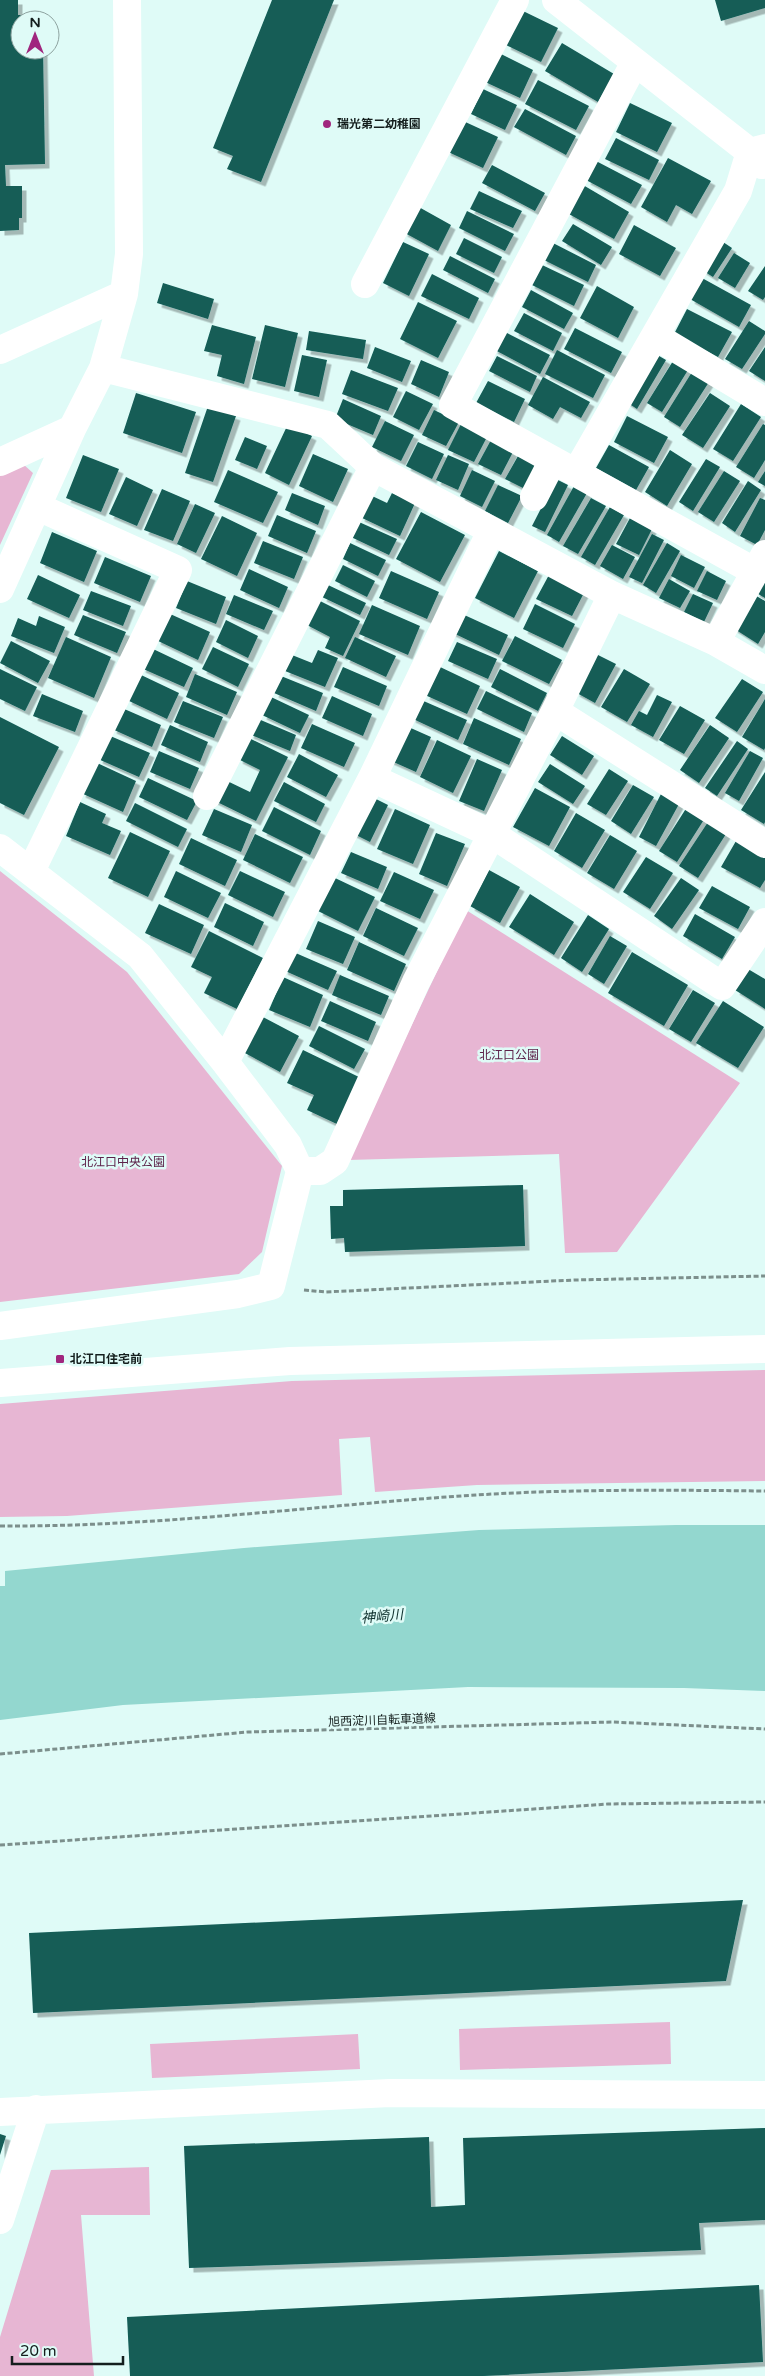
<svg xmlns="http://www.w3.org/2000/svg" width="765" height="2376" font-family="'Varela Round','Noto Sans JP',sans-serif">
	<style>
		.green { fill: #e7b6d3 }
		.water { fill: #93d7cf }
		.building { fill: #135d57; filter: url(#shadow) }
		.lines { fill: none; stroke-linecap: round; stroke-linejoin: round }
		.path { stroke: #7c8f8c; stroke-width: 3; stroke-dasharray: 5 2.5; stroke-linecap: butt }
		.minor { stroke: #fff; stroke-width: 28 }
		.poi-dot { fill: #a0267e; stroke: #dffbf7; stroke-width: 2 }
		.labels { text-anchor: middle; stroke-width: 5; stroke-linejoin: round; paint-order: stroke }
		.poi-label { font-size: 12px; font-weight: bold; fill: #141e1d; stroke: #dffbf7; text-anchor: start }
		.park-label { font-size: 12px; fill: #5d224a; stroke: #dffbf7 }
		.street-label { font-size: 12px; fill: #141e1d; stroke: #dffbf7 }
		.water-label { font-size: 14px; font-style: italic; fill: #0f312e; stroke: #dffbf7 }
	</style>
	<defs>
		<filter id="shadow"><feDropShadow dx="4.5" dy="4.5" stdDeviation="0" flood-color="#0004"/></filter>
	</defs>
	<rect width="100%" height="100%" fill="#dffbf7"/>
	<path class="green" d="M23,464l10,9 -33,72v-70z
		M0,871l127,101 155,194 -20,86 -23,22 -239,28z
		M466,910l274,173 -123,169 -52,1 -6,-99 -211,6z
		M765,1370v111l-288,4 -102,7 -5,-55 -31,2 3,56 -275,21 -67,1v-113l292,-23z
		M670,2022l1,42 -211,6 -1,-41z
		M358,2034l2,35 -208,9 -2,-34z
		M149,2167l1,48h-69l13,161h-94v-39l51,-167z"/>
	<path class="water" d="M676,1525h89v166l-81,-3 -216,-1 -345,18 -123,15v-134h5v-15l239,-23 235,-18z"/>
	<path class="building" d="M0,0h18v15h25v5h-23v30h23l2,114 -40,1 1,21h16v32h-3v12l-19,1z
		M272,0h62l-73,182 -34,-13 6,-13 -20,-8z
		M715,0h50v8l-44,13z
		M523,11l35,17 -17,34 -35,-17z
		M562,43l52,31 -16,28 -53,-31z
		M497,52l36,18 -13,28 -37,-17z
		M538,80l51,26 -13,24 -51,-26z
		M483,89l34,16 -12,25 -34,-16z
		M630,103l42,20 -15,29 -41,-20z
		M525,109l51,27 -10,19 -52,-28z
		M461,120l37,17 -15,31 -37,-17z
		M616,138l43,22 -10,20 -44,-21z
		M668,158l43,23 -19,33 -16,-9 -9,17 -26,-15z
		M596,161l46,24 -11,19 -45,-24z
		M492,165l53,28 -10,18 -53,-28z
		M583,185l46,27 -15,27 -47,-26z
		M479,191l43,20 -9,17 -43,-19z
		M417,206l34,19 -13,26 -35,-19z
		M467,211l47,23 -9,17 -46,-23z
		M573,224l39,23 -11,18 -39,-24z
		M634,225l42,23 -16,28 -41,-22z
		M464,238l38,19 -8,16 -38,-19z
		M720,240l12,8 -19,29 -11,-7z
		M403,242l26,12 -20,42 -26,-13z
		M551,242l45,23 -8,17 -46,-23z
		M734,253l16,10 -15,25 -17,-10z
		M450,256l45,23 -7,14 -45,-23z
		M540,264l44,21 -10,21 -44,-22z
		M765,266v31l-2,3 -15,-9z
		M432,274l47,24 -10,21 -48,-23z
		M702,278l49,27 -12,22 -49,-28z
		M163,283l51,16 -6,20 -51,-16z
		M597,286l37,21 -16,31 -38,-20z
		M531,290l42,23 -9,16 -42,-22z
		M418,302l39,19 -19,37 -38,-19z
		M687,309l45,23 -14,25 -44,-23z
		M524,313l38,20 -9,18 -39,-20z
		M749,321l16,10v3l-23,35 -17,-10z
		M212,325l44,12 -12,47 -27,-8 5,-21 -18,-4z
		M265,325l33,8 -13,54 -33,-8z
		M575,328l47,24 -11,21 -47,-24z
		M309,331l57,9 -3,19 -57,-9z
		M503,331l47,24 -10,19 -47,-25z
		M375,347l36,14 -9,21 -35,-14z
		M765,347v34l-16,-10z
		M557,350l48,25 -12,23 -48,-24z
		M654,353l12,7 -29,49 -12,-8z
		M302,355l25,5 -8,37 -25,-6z
		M497,356l40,20 -7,16 -41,-21z
		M421,360l28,12 -10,25 -28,-13z
		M673,361l15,9 -26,42 -15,-9z
		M351,370l47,18 -10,23 -46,-17z
		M692,372l17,10 -29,45 -16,-10z
		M543,377l47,25 -9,16 -21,-11 -7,12 -25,-14z
		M488,381l37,18 -11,23 -38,-19z
		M406,391l27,13 -14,26 -26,-13z
		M136,393l60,19 -14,41 -59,-20z
		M710,393l20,13 -27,42 -21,-13z
		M343,399l38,17 -8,19 -38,-16z
		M741,404l20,13 -28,44 -20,-12z
		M208,406l28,10 -23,66 -28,-9z
		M434,410l25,12 -13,24 -24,-11z
		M627,416l41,21 -14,26 -40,-21z
		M385,421l29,14 -13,26 -29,-14z
		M288,424l24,12 -23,49 -24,-12z
		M461,424l26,13 -13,25 -26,-12z
		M763,424l2,1v35l-11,18 -18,-11z
		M245,437l22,9 -10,23 -22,-9z
		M491,440l22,12 -12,23 -23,-11z
		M418,442l26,12 -12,25 -26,-13z
		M609,445l40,22 -13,23 -40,-22z
		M670,450l22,14 -25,42 -22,-14z
		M313,454l35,15 -15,33 -34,-16z
		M83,455l36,14 -18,43 -35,-14z
		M448,455l21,9 -11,26 -22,-10z
		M518,456l21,11 -12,23 -22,-11z
		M706,459l14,8 -27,44 -14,-9z
		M228,470l50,22 -15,31 -49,-21z
		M472,470l23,11 -13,26 -22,-11z
		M724,471l16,10 -26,41 -16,-10z
		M765,471v15l-7,-4z
		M126,477l27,13 -16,36 -28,-12z
		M556,479l12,6 -23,47 -13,-6z
		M748,481l13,9 -26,42 -13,-9z
		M498,485l24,11 -14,27 -23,-12z
		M574,486l13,7 -28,49 -12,-7z
		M162,489l28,12 -17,40 -29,-11z
		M292,493l33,13 -7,19 -33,-15z
		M392,493l23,10 -15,33 -40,-19 10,-22 17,8z
		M591,498l15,8 -28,48 -15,-8z
		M760,498l5,2v30l-8,15 -17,-9z
		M195,504l20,9 -19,40 -19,-9z
		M610,507l14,8 -29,50 -14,-8z
		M421,512l44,23 -25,47 -44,-23z
		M277,515l39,16 -9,22 -39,-17z
		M222,516l35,17 -20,43 -36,-17z
		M630,518l22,11 -13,26 -23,-11z
		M359,522l38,17 -8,16 -38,-18z
		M52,532l45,19 -13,31 -44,-19z
		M652,534l12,6 -22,43 -13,-6z
		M263,541l40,16 -9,22 -40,-16z
		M350,543l36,17 -8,16 -35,-17z
		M667,543l13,8 -24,42 -13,-8z
		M612,545l23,12 -12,22 -23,-13z
		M499,551l39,20 -24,47 -39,-20z
		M681,555l24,12 -11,21 -23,-12z
		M105,557l46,19 -11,26 -46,-19z
		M343,565l32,16 -8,16 -32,-16z
		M249,569l39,18 -9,21 -39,-18z
		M391,571l48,21 -12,27 -48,-21z
		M707,571l19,10 -9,19 -20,-9z
		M550,573l35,18 -13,25 -36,-17z
		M38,575l42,20 -11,23 -42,-19z
		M765,575v23l-10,-6z
		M669,579l21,12 -10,17 -21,-10z
		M187,581l39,16 -10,27 -40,-16z
		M328,585l38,18 -6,12 -38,-18z
		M91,591l40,15 -8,20 -40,-16z
		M693,594l20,9 -9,19 -20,-10z
		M753,594l12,7v31l-7,12 -25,-16z
		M234,595l39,16 -9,19 -38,-16z
		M318,600l42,21 -17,35 -18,-8 5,-11 -25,-13z
		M535,604l40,20 -12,24 -40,-19z
		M372,605l48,21 -12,29 -49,-21z
		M168,613l42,19 -12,28 -42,-20z
		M460,613l48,22 -9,20 -48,-23z
		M83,615l43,17 -9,21 -43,-18z
		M39,616l26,11 -11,26 -43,-17 7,-18 18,8z
		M226,620l32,16 -10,22 -32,-16z
		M515,636l47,24 -13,24 -47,-23z
		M66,637l45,20 -17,41 -46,-20z
		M355,637l41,19 -10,21 -41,-19z
		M11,641l39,20 -12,22 -38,-20z
		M457,642l40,17 -9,20 -40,-18z
		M213,647l36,17 -11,23 -36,-18z
		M151,648l42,20 -9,19 -43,-19z
		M318,650l20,8 -13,29 -40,-16 7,-16 20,8z
		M596,654l20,10 -21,39 -20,-11z
		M438,666l42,20 -13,28 -42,-19z
		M343,667l44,19 -8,20 -45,-19z
		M0,669l37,18 -12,24 -25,-12z
		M500,669l47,24 -9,18 -47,-24z
		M624,669l26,15 -23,38 -26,-15z
		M139,674l40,19 -12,26 -40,-19z
		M195,674l42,18 -10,23 -41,-18z
		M281,676l42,17 -7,18 -42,-18z
		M742,679l21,13 -26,40 -22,-14z
		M486,691l46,22 -8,19 -47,-23z
		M42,694l41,17 -8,21 -42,-16z
		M657,695l15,7 -19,35 -22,-12 8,-14 8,4z
		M332,696l40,18 -9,22 -41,-18z
		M271,697l38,18 -9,18 -38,-18z
		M419,699l48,21 -9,20 -47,-22z
		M765,699v49l-1,2 -22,-13z
		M183,701l40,16 -9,21 -40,-16z
		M680,706l25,14 -21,34 -25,-14z
		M122,708l39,17 -9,22 -40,-18z
		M0,717l59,30 -35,68 -24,-12z
		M256,718l40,17 -6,16 -41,-17z
		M474,718l47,21 -12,26 -46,-21z
		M312,724l43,19 -11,24 -43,-19z
		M170,725l38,17 -8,20 -39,-17z
		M404,725l27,12 -15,35 -27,-12z
		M710,725l19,13 -30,45 -19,-13z
		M108,735l42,18 -11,24 -41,-18z
		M562,736l32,20 -12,19 -32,-20z
		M249,738l39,19 -32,64 -43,-21 10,-21 27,13 10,-22 -22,-11z
		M437,740l34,16 -18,37 -33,-16z
		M737,741l11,8 -31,47 -12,-8z
		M159,751l40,17 -9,21 -40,-17z
		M750,751l13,7 -24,43 -14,-8z
		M299,754l39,21 -12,22 -39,-20z
		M477,759l25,11 -18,41 -25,-10z
		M95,762l41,19 -13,31 -42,-19z
		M550,764l35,22 -12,18 -35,-22z
		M609,769l19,12 -22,34 -19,-11z
		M765,772v50l-1,2 -23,-14z
		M148,778l49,23 -10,19 -48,-23z
		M284,782l41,22 -9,18 -42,-21z
		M633,785l21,12 -23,37 -20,-13z
		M535,788l35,19 -21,39 -36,-19z
		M661,794l18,10 -23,42 -17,-9z
		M370,796l18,9 -18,37 -18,-9z
		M80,802l26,12 -4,9 19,8 -11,24 -44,-19z
		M135,803l52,26 -9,18 -52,-26z
		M274,807l47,24 -11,24 -48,-24z
		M687,807l18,11 -28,44 -18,-11z
		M214,809l38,16 -11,27 -39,-17z
		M395,809l35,16 -17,39 -36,-15z
		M576,813l29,17 -23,38 -28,-17z
		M708,822l18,12 -28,44 -19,-12z
		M130,832l40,19 -22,46 -40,-19z
		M436,833l29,11 -18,42 -28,-12z
		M255,834l48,23 -13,26 -47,-23z
		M610,835l27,16 -23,38 -27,-16z
		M191,838l46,22 -12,26 -46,-22z
		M736,841l29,15v24l-5,8 -39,-21z
		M351,852l36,15 -9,22 -37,-16z
		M646,857l27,16 -23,36 -27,-17z
		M489,870l31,17 -20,36 -30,-17z
		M176,871l45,22 -13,25 -44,-21z
		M240,871l45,21 -12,25 -45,-22z
		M394,872l40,18 -14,29 -40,-18z
		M335,878l40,19 -17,34 -40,-20z
		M681,878l18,12 -27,39 -18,-13z
		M712,886l38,21 -12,22 -39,-21z
		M530,894l44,28 -20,33 -45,-28z
		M225,903l39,19 -11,24 -39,-19z
		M159,904l45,21 -13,29 -46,-21z
		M376,908l42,20 -14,28 -41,-20z
		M695,914l40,23 -13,22 -39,-23z
		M588,915l21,14 -27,43 -21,-14z
		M318,921l37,16 -12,27 -37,-15z
		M209,931l54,27 -26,51 -33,-16 8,-16 -21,-10z
		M610,936l17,10 -23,38 -16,-10z
		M359,942l47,22 -12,27 -47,-21z
		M291,951l46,20 -9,19 -45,-20z
		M632,952l56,33 -24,41 -56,-33z
		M748,969l17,10v30l-30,-19z
		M340,975l49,21 -8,19 -49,-20z
		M283,977l40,18 -13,32 -41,-17z
		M693,990l22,13 -24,39 -22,-13z
		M330,1001l46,21 -8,19 -47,-20z
		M723,1001l41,26 -26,41 -42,-25z
		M261,1016l38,20 -19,36 -37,-20z
		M319,1026l46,23 -11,20 -45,-23z
		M303,1050l58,28 -22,47 -32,-15 7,-15 -27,-12z
		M523,1185l2,61 -180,6 -1,-14 -13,1 -1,-33h13v-16z
		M743,1900l-17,81 -693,32 -4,-80z
		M765,2128v92l-66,3 2,27 -512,18 -5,-122 245,-9 2,70 34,-2 -2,-67z
		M0,2134l6,2 -6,19z
		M759,2285l4,77 -280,14h-353l-3,-59z"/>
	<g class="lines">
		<path class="path" d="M304,1290l22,2 248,-12 191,-4
			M0,1526c159,1 318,-21 476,-31 96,-6 193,-5 289,-4
			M0,1754l248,-22 364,-10 153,7
			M0,1845l608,-41 157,-2"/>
		<path class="minor" d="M556,0l194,152 12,13
			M635,62l-182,343 301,166
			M365,284l150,-284
			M655,336l110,66
			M0,350l124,-56
			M103,368l225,57 45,42 239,128 104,47 49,28
			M0,462l72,-33
			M576,473l162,-282 12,-39 15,-4
			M534,497l19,-37
			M0,589l72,-160 31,-61 21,-74 5,-40 -2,-254
			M716,642l49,-88
			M555,711l210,133
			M372,778l120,56 230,152 43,-64
			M207,796l166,-329
			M0,848l140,108 85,106 63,83 12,26 -29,115 -33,8 -238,32
			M31,871l147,-301 -140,-63
			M225,1062l147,-284 119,-247
			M300,1171h20l15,-10 81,-179 139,-271 57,-116
			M0,1383l290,-22 475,-12
			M0,2112l390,-19 375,2
			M0,2220l36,-111"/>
	</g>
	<g class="poi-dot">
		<circle cx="327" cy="124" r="5"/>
		<rect x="55" y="1354" width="10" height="10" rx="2.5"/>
	</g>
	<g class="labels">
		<g class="poi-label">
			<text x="337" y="128">瑞光第二幼稚園</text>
			<text x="70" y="1363">北江口住宅前</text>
		</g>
		<g class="park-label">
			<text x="509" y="1059">北江口公園</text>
			<text x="123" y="1166">北江口中央公園</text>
		</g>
		<g class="street-label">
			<text transform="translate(382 1720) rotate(-2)" y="4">旭西淀川自転車道線</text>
		</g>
		<g class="water-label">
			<text transform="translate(382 1616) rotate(-5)" y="5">神崎川</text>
		</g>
	</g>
	<g transform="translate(35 35)"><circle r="24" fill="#dffbf7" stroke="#8ea3a0"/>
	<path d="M0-4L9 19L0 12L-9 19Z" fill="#a0267e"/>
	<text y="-8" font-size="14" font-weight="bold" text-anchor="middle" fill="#141e1d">N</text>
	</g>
	<path d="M12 2356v8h111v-8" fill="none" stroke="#141e1d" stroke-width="2.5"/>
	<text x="20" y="2356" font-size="15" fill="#141e1d" stroke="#dffbf7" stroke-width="4" paint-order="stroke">20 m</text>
</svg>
